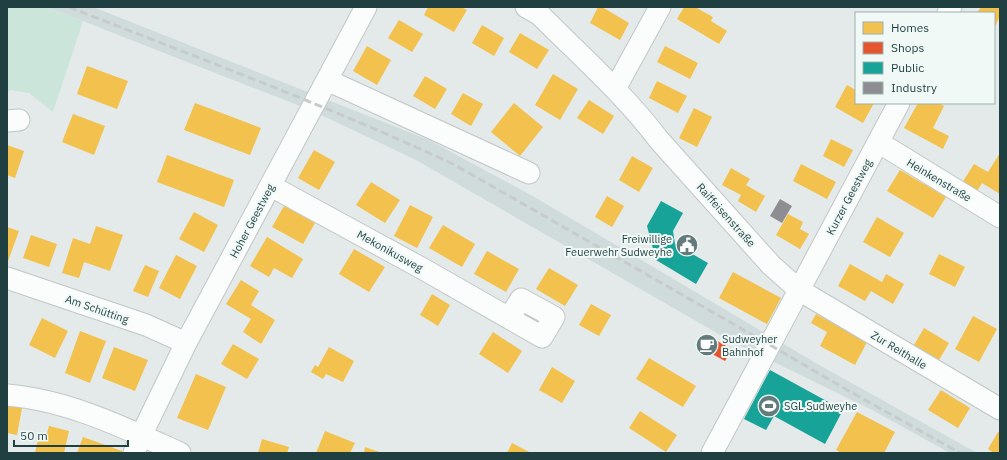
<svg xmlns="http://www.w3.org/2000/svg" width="1007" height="460" font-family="'IBM Plex Sans',sans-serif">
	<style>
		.built { fill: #d0dcdc }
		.green { fill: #cbe5da }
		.homes { fill: #f2c14e }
		.shops { fill: #e4572e }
		.public { fill: #17a398 }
		.industry { fill: #8d8d92 }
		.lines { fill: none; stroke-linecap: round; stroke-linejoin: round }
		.minor-casing { stroke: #c0c7c6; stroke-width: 23 }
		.minor { stroke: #fbfcfc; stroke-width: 21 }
		.rail { stroke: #c7cbcb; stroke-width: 3; stroke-dasharray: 8 4; stroke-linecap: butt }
		.labels { text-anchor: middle; stroke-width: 4; stroke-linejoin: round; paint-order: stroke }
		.street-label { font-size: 11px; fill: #1f3f40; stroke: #f1f9f7 }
		.poi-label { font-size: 11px; fill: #1f3f40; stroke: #f1f9f7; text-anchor: start }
	</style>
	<rect width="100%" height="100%" fill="#e3eae9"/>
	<path class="built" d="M47,7h46l336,133 102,55 290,171 156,87h-27l-78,-43 -143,-70 -313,-180 -101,-48z"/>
	<path class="green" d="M7,7h40l36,14 -30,91 -24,-19 -19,-3 -3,3z"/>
	<path class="homes" d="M428,7h33l6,3 -13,22 -30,-17z
		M598,7h4l27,16 -9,17 -30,-17z
		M684,7h11l18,10 -2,4 16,10 -8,13 -42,-25z
		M981,7l19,1v9l-6,11v-15h-17z
		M399,20l24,14 -11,18 -24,-14z
		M482,25l22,13 -10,18 -22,-13z
		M520,33l29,17 -12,19 -28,-17z
		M367,46l24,14 -14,25 -24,-14z
		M665,46l33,17 -8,16 -33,-17z
		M87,66l41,15 -11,28 -40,-15z
		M553,74l25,15 -18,31 -25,-15z
		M425,76l22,13 -12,20 -22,-13z
		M657,81l30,15 -9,17 -29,-15z
		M847,85l9,5v13h18l-11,20 -28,-16z
		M463,93l20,11 -12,22 -20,-12z
		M589,100l25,16 -11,18 -26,-16z
		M195,103l66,25 -11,27 -66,-25z
		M514,103l29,24 -23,29 -29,-24z
		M918,103h20l6,3 -11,22 16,8 -6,13 -39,-21z
		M694,108l18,9 -15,30 -18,-9z
		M73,114l32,12 -11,29 -32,-13z
		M831,139l22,11 -9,17 -21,-11z
		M7,145l17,6 -9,27 -8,-3z
		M314,150l21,12 -16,28 -21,-12z
		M1000,153v41l-18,-11 -7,12 -15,-9 14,-22 14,8z
		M167,155l67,25 -10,27 -67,-25z
		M632,156l21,12 -14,24 -20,-12z
		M801,164l35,18 -9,17 -34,-18z
		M731,168l19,11 -4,6 19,11 -9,16 -18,-11 3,-6 -19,-10z
		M900,170l46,27 -13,21 -46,-27z
		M371,182l29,18 -15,23 -29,-18z
		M607,196l17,10 -12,21 -17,-10z
		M410,205l23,12 -16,31 -23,-12z
		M284,206l31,17 -12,21 -31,-17z
		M194,212l24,13 -14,27 -25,-13z
		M788,214l15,8 -3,7 9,5 -9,15 -24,-14z
		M877,217l27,16 -14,24 -27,-15z
		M443,225l32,19 -13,23 -33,-19z
		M96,226l27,9 -13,36 -26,-9 -5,16 -17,-5 11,-35 17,6z
		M7,227l12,4 -12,33z
		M31,235l26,9 -8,23 -26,-9z
		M267,237l36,22 -11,19 -18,-10 -5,9 -19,-11z
		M354,249l31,18 -16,25 -30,-18z
		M487,251l32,18 -13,23 -32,-18z
		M939,254l26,13 -10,20 -26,-13z
		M176,255l21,11 -17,33 -21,-11z
		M850,264l32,18 4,-8 18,10 -11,20 -22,-13 -6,10 -27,-15z
		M145,265l14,6 -11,26 -15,-6z
		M549,268l29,17 -13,21 -29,-17z
		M733,272l48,26 -14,26 -48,-26z
		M241,280l18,11 -8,14 24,15 -14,24 -18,-12 8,-13 -25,-15z
		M432,294l18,11 -12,21 -18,-11z
		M591,304l20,11 -12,21 -20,-11z
		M816,314l51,28 -12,23 -35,-19 7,-14 -16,-9z
		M973,316l24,13 -18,33 -24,-13z
		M42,318l26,13 -13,27 -26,-13z
		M924,328l25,15 -10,17 -25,-15z
		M80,331l26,10 -16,42 -25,-10z
		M493,332l29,19 -14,22 -29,-19z
		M233,344l26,15 -12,20 -26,-15z
		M114,347l34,13 -13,31 -33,-13z
		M329,347l25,14 -11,21 -17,-8 -3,5 -12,-7 4,-7 3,2z
		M649,358l47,28 -13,21 -47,-28z
		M552,367l23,14 -13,22 -23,-13z
		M196,374l30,13 -18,43 -31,-12z
		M941,390l29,18 -12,20 -30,-18z
		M7,405l15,3 -5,27 -10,-2z
		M640,411l37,24 -11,17 -37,-24z
		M857,412l38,20 -11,21h-42l-6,-3z
		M49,426l20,5 -5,22h-29l4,-18 7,2z
		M325,431l30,12 -5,10h-34z
		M998,432l2,1v20h-6l-6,-4z
		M83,437l39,14v2h-45z
		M262,439l27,8 -2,6h-29z
		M512,443l19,10h-24z
		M365,447l17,6h-18z"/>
	<path class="shops" d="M708,336l24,13 -7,12 -24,-13z"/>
	<path class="public" d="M661,201l22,12 -10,18 2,13 33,19 -12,21 -40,-24 -9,-34z
		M770,370l73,40 -18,34 -51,-28 -8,14 -22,-11z"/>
	<path class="industry" d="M780,199l12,7 -10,17 -12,-7z"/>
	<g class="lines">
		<g class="minor-casing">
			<path id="minor" d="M526,7l14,8c41,41 84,79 119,125l112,125 28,25 201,119
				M948,13l3,-6
				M327,80l202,93
				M615,89l45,-82
				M7,121l12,-1
				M878,142l122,75
				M271,186l154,84 117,67 12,-20 -33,-18 -12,19
				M7,278l139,47 40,18
				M7,395c61,5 118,33 173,58
				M134,453l7,-17 45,-93 180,-336
				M712,453l187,-350"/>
		</g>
		<use href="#minor" class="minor"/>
		<path class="rail" d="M69,7c129,51 260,99 386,158l315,180 79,46 111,62"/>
	</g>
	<defs>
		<g id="civic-disc" transform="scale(1.15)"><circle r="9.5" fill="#647b7b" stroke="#f1f9f7"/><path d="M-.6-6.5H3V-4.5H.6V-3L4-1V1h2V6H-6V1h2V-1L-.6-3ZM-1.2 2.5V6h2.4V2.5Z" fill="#fff"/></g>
		<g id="cafe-disc" transform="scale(1.15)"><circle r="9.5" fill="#647b7b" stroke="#f1f9f7"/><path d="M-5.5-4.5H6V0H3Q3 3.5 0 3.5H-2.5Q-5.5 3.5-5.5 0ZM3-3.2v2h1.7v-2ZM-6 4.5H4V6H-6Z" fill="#fff"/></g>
		<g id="stadium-disc" transform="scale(1.15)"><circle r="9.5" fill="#647b7b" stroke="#f1f9f7"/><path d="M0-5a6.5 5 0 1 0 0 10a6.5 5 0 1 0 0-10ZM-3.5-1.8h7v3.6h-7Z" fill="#fff"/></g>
	</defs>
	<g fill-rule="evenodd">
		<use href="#civic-disc" x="687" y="245"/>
		<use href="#cafe-disc" x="707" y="345"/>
		<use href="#stadium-disc" x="769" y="406"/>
	</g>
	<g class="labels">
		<g class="street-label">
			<text transform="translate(939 180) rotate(31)" y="4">Heinkenstraße</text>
			<text transform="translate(849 197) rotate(-62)" y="4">Kurzer Geestweg</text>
			<text transform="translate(726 215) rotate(48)" y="4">Raiffeisenstraße</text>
			<text transform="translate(252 221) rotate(-62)" y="4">Hoher Geestweg</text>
			<text transform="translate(390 251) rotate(29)" y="4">Mekonikusweg</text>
			<text transform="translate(97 309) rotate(19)" y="4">Am Schütting</text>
			<text transform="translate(899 350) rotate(31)" y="4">Zur Reithalle</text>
		</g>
		<g class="poi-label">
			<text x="672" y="243" text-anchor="end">Freiwillige<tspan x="672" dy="13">Feuerwehr Sudweyhe</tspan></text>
			<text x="722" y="343">Sudweyher<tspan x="722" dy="13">Bahnhof</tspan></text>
			<text x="784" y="410">SGL Sudweyhe</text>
		</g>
	</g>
	<rect width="1007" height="460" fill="none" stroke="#1f3f40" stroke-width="16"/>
	<rect x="855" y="12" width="140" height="92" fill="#f1f9f7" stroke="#9dafae"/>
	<rect x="863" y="22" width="20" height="12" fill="#f2c14e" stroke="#9dafae"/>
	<text x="891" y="32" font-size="12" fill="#1f3f40">Homes</text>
	<rect x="863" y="42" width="20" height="12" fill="#e4572e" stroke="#9dafae"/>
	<text x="891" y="52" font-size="12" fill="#1f3f40">Shops</text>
	<rect x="863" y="62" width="20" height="12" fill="#17a398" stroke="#9dafae"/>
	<text x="891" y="72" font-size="12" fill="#1f3f40">Public</text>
	<rect x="863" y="82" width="20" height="12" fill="#8d8d92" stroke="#9dafae"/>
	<text x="891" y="92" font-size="12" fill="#1f3f40">Industry</text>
	<path d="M14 440v6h114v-6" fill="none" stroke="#1f3f40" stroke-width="2"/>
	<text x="20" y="440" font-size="12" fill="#1f3f40" stroke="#f1f9f7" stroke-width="3" paint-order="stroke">50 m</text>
</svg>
